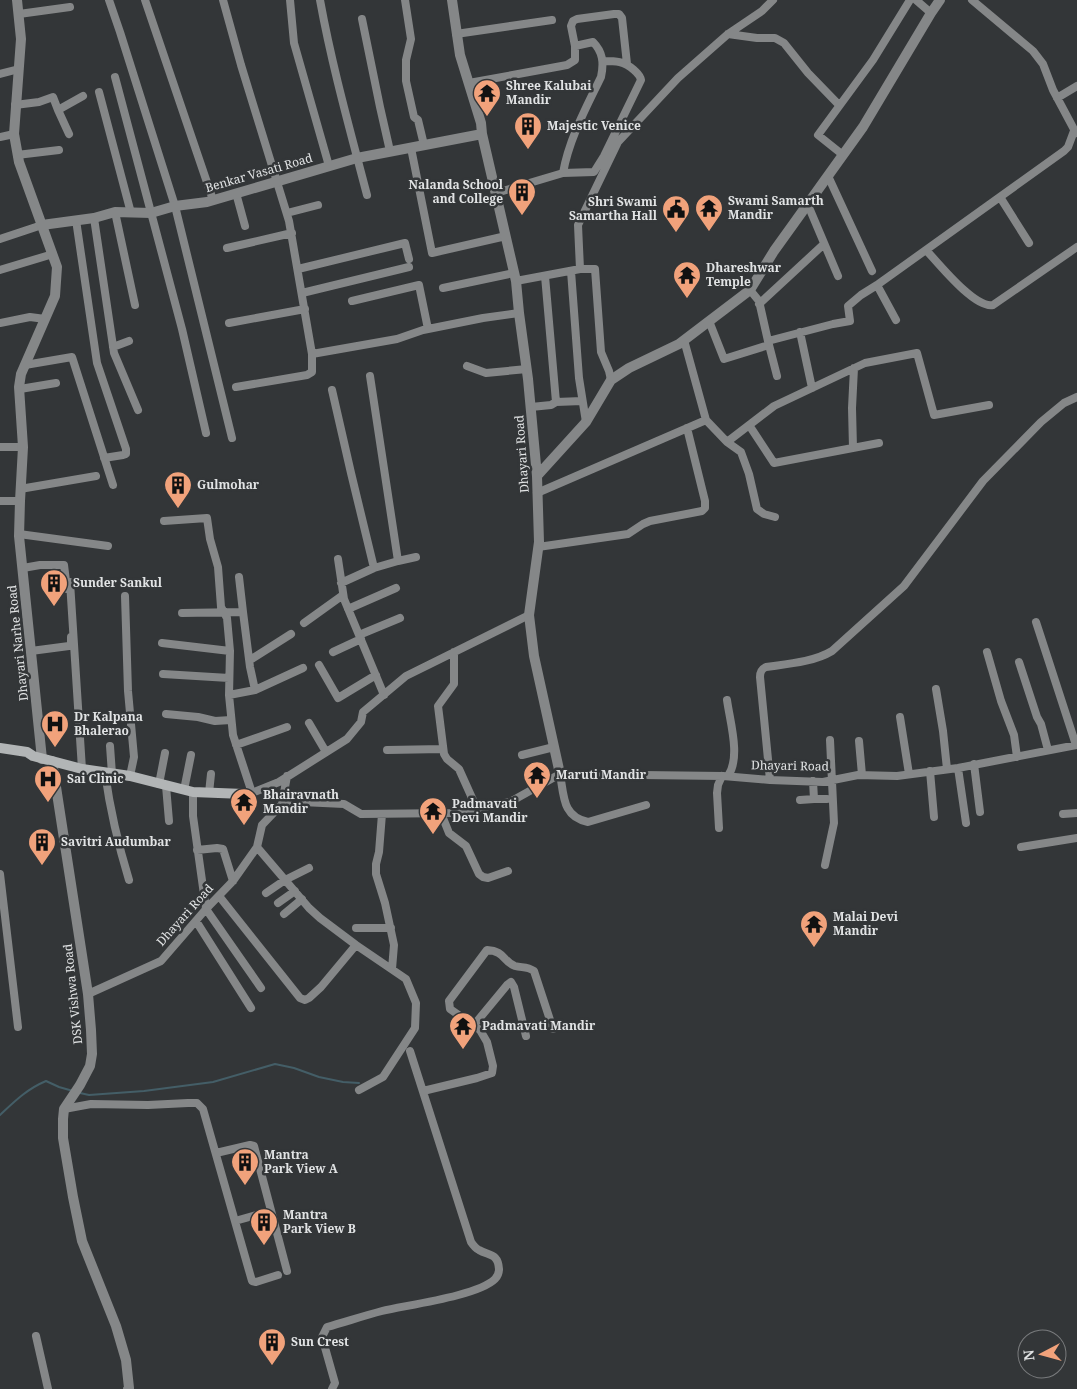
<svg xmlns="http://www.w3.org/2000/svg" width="1077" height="1389" font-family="'Noto Serif',serif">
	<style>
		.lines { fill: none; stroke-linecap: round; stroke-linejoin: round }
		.stream { stroke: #445e67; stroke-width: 2 }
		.minor { stroke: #858788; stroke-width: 8 }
		.tertiary { stroke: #858788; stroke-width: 10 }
		.secondary { stroke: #b2b5b6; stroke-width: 10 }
		.labels { text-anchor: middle; stroke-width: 5; stroke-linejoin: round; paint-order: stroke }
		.poi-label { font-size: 12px; font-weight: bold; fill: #e1e3e4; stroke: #333638; text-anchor: start }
		.street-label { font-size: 12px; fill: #e1e3e4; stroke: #333638 }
	</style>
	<rect width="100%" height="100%" fill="#333638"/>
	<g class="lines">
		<path class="stream" d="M80,1093l9,2 55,-4 69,-9 62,-18 19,4 25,9 24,5 16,1
			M0,1115c15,-14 27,-26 46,-34l13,6 14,4"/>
		<path class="minor" d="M109,0l11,32 55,174 57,232
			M145,0l68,200
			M223,0l18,65 48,156 23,133v18l-5,3 -71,12
			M290,0l4,43 35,123
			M320,0c12,66 30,130 47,195
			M405,0l6,39 -5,21v21l8,36 4,3 6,25
			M916,0l15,13
			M972,0l61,51 10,13 10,26 23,43
			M19,14l51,-7
			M362,19l18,88 10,44
			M456,34l96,-14
			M728,34l29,4h18l9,5 24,30 31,32
			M0,74l19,-5
			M115,77l67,252 24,104
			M469,83l98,-18 8,-5v-14l-4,-20 2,-5 4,-2 37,-5h5l3,4 5,46
			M99,92l32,121
			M1057,98l20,-12
			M15,105l24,-3 14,-5 5,13 25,-14
			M58,110l11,24
			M0,137l14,-3
			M411,148l21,105 74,-17
			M17,155l42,-5
			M843,155l-25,-20 55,-75 37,-60
			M563,173c6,-34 23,-65 38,-96 3,-14 2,-25 -8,-35l-18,4
			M828,176l44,95
			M236,193l9,33
			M496,193l67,-20 31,-1 10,-16 37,-76c-1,-5 -3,-6 -7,-10 -10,-9 -18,-9 -31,-9
			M1000,197l29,46
			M808,205l30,71
			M115,212l20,93
			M287,213l31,-8
			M94,218l20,135 24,57
			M76,220l21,143 29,86v5l-3,1 -19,3
			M0,239l42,-14
			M227,248l65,-15
			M926,250c13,14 49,59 67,55l84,-58
			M298,269l107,-26 4,16
			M580,269l-2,-44 40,-83 60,-64 50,-44 34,-23 11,-11
			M0,270l53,-16
			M571,271l8,107 7,44
			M545,276l11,126
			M516,281l64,-12h15l6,83 8,19 2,9
			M443,288l71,-15
			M750,290l9,11 9,40 65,-17 17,-3 -2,-15 13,-11 16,-10
			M302,293l107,-26
			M352,301l67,-16 9,44
			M759,304l65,-60
			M896,320l-19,-35 187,-134 4,-4 6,-16
			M709,321l15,38 45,-14
			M0,323l30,-6 15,2
			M229,323l76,-14
			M800,332l12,56
			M684,340l22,80
			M768,341l9,35
			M113,347l16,-6
			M312,354l85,-15 26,-9 60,-12 36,-5
			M25,365l47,-8 41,128
			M467,366l19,7 41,-4
			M20,389l36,-6
			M332,390l19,83 23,95 24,-7 -28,-185
			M531,407l20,-2 5,-3 26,-1
			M749,425l25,38 105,-20
			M727,442l14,10 8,22 8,35 7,5 11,3
			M0,447h23
			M853,448l-1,-40 2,-40
			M20,489l76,-13
			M537,493l169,-73 21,22 47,-36 91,-43 52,-10 17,62 55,-10
			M0,501h20
			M164,521l43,-3 3,21 8,28 3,40 6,11 3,33 -1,44 4,40 19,58
			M19,534l89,12
			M538,547l90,-13 15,-10 7,-3 52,-10 3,-3v-7l-18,-73
			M338,559l6,40 40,96
			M398,561l18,-4
			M23,568l17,-3h24l3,24
			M239,577l4,35
			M70,582l12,187
			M341,583l33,-15
			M125,596l3,95 6,66 -4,19
			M348,609l48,-21
			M182,613l61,-1 7,55 5,23 48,-22
			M1036,622l40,123
			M304,623l39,-28
			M359,635l41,-17
			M162,643l68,8
			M31,651l38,-5h2v-9
			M333,652l28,-13
			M454,652v32l-16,22 6,48 3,5 12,10 18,40
			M987,652l14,49 13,34 3,22
			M250,660l41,-26
			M1019,662l18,55 4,7 7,26
			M319,665l19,33 38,-23
			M163,674l66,4
			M936,689l7,42 4,38
			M229,695l26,-5
			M727,700c3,22 14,57 1,76
			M166,714l32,3 17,4 16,-1
			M900,717l9,57
			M309,723l17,29
			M859,741l3,34
			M236,745l51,-18
			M110,746l2,28
			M387,750l56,-1
			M522,755l32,-8
			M974,764l6,48
			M958,768l8,55
			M930,771l4,46
			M105,773c5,36 13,71 24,107
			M560,774c4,21 2,43 28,48l58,-17
			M770,780l-10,-103c0,-6 2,-8 6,-10 21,-3 48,-5 66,-16l72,-65 79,-105 58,-59 23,-19 13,-6
			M159,784l6,-31
			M166,786l3,35
			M184,790l7,-35
			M193,792v24l13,93 55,79
			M209,793l2,-19
			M244,794l8,-1 27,-11 68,-43 14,-17 2,-10 43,-36 123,-61
			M814,799h13
			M800,800l14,-1 -1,-18
			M282,804l5,-28
			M441,813l8,20 17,13 13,28 4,3 5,1 20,-7
			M382,814l-3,38 -3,12v10l9,29 9,42 -2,24
			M1063,814l14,-1
			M719,828l-2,-35 1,-8 4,-9
			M257,847l52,61 11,10 36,27 50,34 10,24 -1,25 -32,49 -24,13
			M1021,847l56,-9
			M197,850l20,-2 6,1 10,32
			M825,865l9,-42 -4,-83
			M0,874l18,153
			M266,893l19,-13 24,-12
			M219,896l81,102 5,2 4,-2 12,-11 35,-42
			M278,903l17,-12
			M284,914l18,-15
			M196,921l55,87
			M356,928h35
			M88,994l73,-33 45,-52 27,-28 24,-34 5,-22 20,-21 20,-2 42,2 17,10 92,-1 57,-11 50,-28 163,2 47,4 53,2 35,-7 39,1 61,-8 119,-23
			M474,1025l33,-40 4,-3 3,5 12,49
			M423,1091l54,-13 15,-5 1,-7 -6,-24 -7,-12 -30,-21 -1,-8 38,-51c18,1 16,12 28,16 7,2 12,0 19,5l19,58
			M64,1109l27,-5 57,1 40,-2h9l6,6 49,172 4,1 22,-7
			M216,1153l34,-8 4,1 33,125
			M235,1221l36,-10
			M36,1336l12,53
			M332,1389l3,-6 -13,-46 5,-10c18,-5 36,-11 55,-16 25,-6 96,-15 113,-32 3,-3 4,-6 4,-10 -1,-16 -10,-13 -20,-19 -4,-2 -6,-5 -8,-8l-61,-191"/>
		<path class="tertiary" d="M17,0l4,39 -7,95 5,28 38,105 -2,29 -34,78 -2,13 4,60 -3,54 -1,35 23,223
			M452,0l8,55 21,68 1,11 34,147 3,32 9,66 9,97 2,66 -10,73 5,41 26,118
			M42,225l52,-7 21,-6 36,1 24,-7 32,-4 150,-44 125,-24
			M537,476l49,-54 25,-42 18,-12 50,-24 71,-54 24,-39 89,-124 68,-114 9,-13
			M52,761l36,233 3,36 1,24 -2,12 -10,19 -16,24 -1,10v19l10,59 9,44 34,85 10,34 3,28 -1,1"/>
		<path class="secondary" d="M0,748l27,4 6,4 49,13 48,7 63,16 51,2"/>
	</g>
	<defs>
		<g id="temple-pin" transform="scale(1.4375)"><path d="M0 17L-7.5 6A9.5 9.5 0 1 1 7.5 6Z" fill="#f1a27b" stroke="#333638"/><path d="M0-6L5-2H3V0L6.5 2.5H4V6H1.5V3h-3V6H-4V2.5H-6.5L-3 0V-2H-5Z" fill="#111"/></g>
		<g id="building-pin" transform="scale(1.4375)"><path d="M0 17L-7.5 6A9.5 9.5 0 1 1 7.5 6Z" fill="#f1a27b" stroke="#333638"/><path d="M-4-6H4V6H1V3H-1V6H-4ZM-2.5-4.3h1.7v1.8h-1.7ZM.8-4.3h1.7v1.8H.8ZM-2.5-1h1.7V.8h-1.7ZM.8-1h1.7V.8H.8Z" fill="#111"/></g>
		<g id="civic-pin" transform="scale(1.4375)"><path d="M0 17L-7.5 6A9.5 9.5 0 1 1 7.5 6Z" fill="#f1a27b" stroke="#333638"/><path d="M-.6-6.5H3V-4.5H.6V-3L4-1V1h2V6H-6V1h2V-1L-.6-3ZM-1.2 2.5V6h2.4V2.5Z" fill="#111"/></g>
		<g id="hospital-pin" transform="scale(1.4375)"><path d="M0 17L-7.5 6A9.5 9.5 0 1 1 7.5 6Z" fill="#f1a27b" stroke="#333638"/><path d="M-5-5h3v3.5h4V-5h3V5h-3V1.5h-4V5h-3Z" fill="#111"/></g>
	</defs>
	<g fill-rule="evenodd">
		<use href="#temple-pin" x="487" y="93"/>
		<use href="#building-pin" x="528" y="126"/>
		<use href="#building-pin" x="522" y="192"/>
		<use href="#temple-pin" x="709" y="208"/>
		<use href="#civic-pin" x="676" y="209"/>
		<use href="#temple-pin" x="687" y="275"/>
		<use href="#building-pin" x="178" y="485"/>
		<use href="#building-pin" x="54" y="583"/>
		<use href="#hospital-pin" x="55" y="724"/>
		<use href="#temple-pin" x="537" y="775"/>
		<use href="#hospital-pin" x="48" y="779"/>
		<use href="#temple-pin" x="244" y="802"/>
		<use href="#temple-pin" x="433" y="811"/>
		<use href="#building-pin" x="42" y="842"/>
		<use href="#temple-pin" x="814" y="924"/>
		<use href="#temple-pin" x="463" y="1026"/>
		<use href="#building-pin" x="245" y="1162"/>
		<use href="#building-pin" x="264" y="1222"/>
		<use href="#building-pin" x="272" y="1342"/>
	</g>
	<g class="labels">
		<g class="poi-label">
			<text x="506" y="90">Shree Kalubai<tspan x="506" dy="14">Mandir</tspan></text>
			<text x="547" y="130">Majestic Venice</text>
			<text x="503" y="189" text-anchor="end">Nalanda School<tspan x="503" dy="14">and College</tspan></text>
			<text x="728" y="205">Swami Samarth<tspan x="728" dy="14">Mandir</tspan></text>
			<text x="657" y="206" text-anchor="end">Shri Swami<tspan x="657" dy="14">Samartha Hall</tspan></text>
			<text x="706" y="272">Dhareshwar<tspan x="706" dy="14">Temple</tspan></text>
			<text x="197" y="489">Gulmohar</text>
			<text x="73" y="587">Sunder Sankul</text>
			<text x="74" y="721">Dr Kalpana<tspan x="74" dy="14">Bhalerao</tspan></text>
			<text x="556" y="779">Maruti Mandir</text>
			<text x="67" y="783">Sai Clinic</text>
			<text x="263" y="799">Bhairavnath<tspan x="263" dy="14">Mandir</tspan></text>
			<text x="452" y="808">Padmavati<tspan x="452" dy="14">Devi Mandir</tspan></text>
			<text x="61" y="846">Savitri Audumbar</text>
			<text x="833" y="921">Malai Devi<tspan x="833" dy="14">Mandir</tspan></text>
			<text x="482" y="1030">Padmavati Mandir</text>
			<text x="264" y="1159">Mantra<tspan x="264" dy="14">Park View A</tspan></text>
			<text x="283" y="1219">Mantra<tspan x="283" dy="14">Park View B</tspan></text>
			<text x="291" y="1346">Sun Crest</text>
		</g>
		<g class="street-label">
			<text transform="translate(259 173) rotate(-16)" y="4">Benkar Vasati Road</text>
			<text transform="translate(522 454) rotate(-94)" y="4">Dhayari Road</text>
			<text transform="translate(18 643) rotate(-96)" y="4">Dhayari Narhe Road</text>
			<text transform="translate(790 766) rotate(1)" y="4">Dhayari Road</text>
			<text transform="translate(185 915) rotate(-48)" y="4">Dhayari Road</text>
			<text transform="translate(73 994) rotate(-96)" y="4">DSK Vishwa Road</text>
		</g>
	</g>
	<g transform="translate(1042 1354) rotate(264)"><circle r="24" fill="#333638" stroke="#797b7d"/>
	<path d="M0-4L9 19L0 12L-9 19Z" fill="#f1a27b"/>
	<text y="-8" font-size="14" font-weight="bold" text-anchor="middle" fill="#e1e3e4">N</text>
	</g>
</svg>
